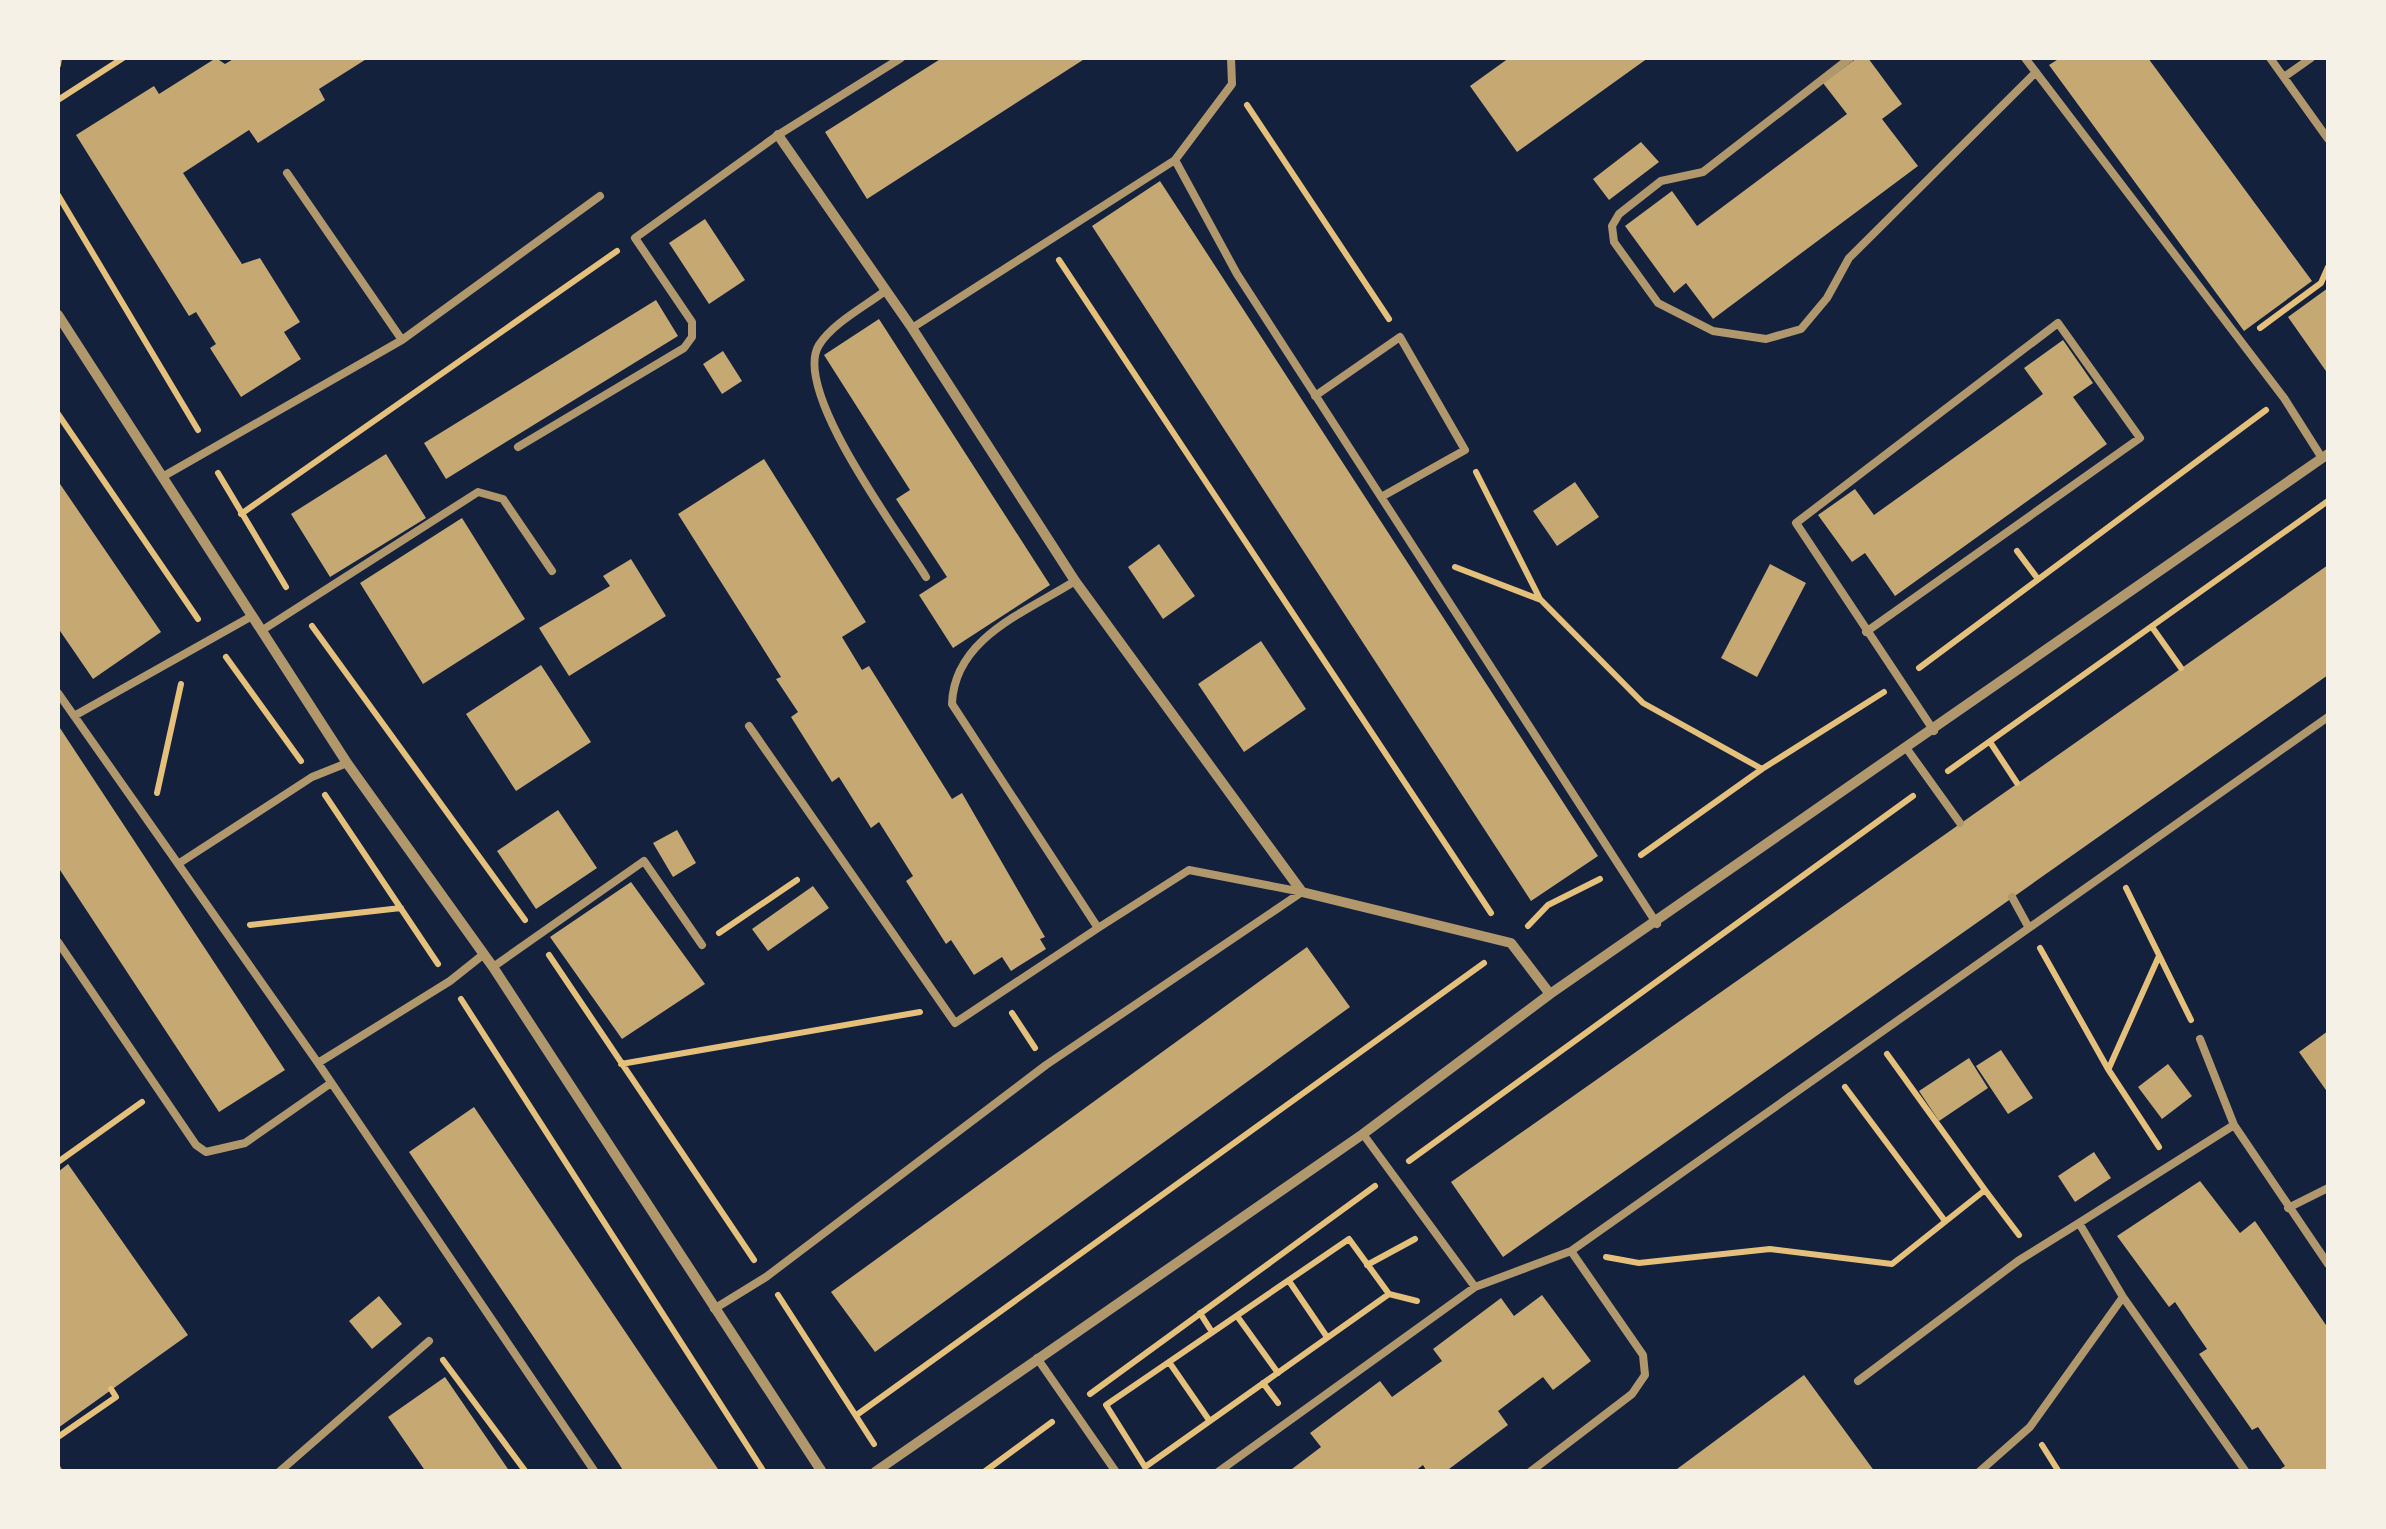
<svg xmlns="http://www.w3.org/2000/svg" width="2386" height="1529" font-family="'Nunito Sans',sans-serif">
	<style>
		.building { fill: #c6a872 }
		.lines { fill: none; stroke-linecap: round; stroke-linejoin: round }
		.path { stroke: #e5c07b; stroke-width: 6 }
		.service { stroke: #b1986c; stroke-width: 8 }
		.minor { stroke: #b1986c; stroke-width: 10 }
	</style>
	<rect width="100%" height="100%" fill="#14213d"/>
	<path class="building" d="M216,58l9,6 10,-6h133l-49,31 6,11 -67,43 -9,-13 -66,43 59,91 18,-6 40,64 -16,10 17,27 -60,38 -31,-49 6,-4 -20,-32 -7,4 -113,-181 78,-49 5,8z
		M942,58h144l-219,141 -42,-67z
		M1509,58h139l-131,94 -47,-66z
		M1857,58h11l34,46 -20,15 36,47 -205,153 -27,-36 -12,10 -49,-67 47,-35 25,35 150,-112 -24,-31z
		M2060,58h88l164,223 -68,50 -195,-266z
		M1641,142l18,20 -50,38 -16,-21z
		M1160,181l438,675 -67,45 -439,-675z
		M705,219l40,61 -36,24 -40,-61z
		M2328,288v86l-40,-57z
		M656,300l22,36 -232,143 -22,-36z
		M879,319l171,266 -97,63 -34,-53 28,-18 -51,-78 14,-9 -86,-135z
		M2063,340l30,43 -20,14 34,47 -212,152 -30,-43 -13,9 -34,-47 37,-26 19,26 169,-121 -19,-26z
		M723,351l19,30 -20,13 -19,-30z
		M386,454l40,64 -96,59 -39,-63z
		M764,459l102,163 -24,15 20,33 7,-4 83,133 10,-6 83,144 -5,2 6,10 -35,22 -9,-14 -28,18 -23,-35 -5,4 -40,-63 7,-5 -34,-54 -8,6 -32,-51 -7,5 -41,-65 7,-5 -22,-33 5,-2 -103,-163z
		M58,481l103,151 -68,47 -35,-51z
		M1575,482l24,35 -42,29 -24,-35z
		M462,518l63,101 -102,65 -63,-101z
		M1159,544l36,52 -32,23 -35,-52z
		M631,559l35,57 -97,60 -30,-48 71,-42 -7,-10z
		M1770,564l36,19 -49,94 -36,-19z
		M2328,565v110l-825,582 -52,-75z
		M1261,641l45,68 -62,43 -46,-68z
		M541,665l50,77 -75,49 -50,-77z
		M58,725l227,345 -66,42 -161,-245z
		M558,810l39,58 -61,41 -39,-58z
		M677,830l19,33 -23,14 -20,-34z
		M631,882l74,102 -83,55 -72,-102z
		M813,886l16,22 -61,43 -16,-22z
		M1307,947l43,60 -475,345 -44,-60z
		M2328,1031v62l-29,-41z
		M2001,1050l32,48 -25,16 -32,-48z
		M1969,1058l19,30 -49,33 -20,-30z
		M2168,1064l24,32 -30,23 -24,-32z
		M474,1107l179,266 67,99h-96l-5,-8 -210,-312z
		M2094,1152l17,26 -36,24 -17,-26z
		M68,1164l120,171 -130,93v-256z
		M2200,1181l40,52 15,-12 73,107v144h-52l9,-6 -27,-39 -6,3 -53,-76 8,-5 -16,-23 -16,-24 -6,5 -52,-71z
		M1542,1295l49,66 -38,29 -10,-13 -45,34 10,14 -63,47h-18l-4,-7 -9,7h-126l33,-25 -11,-14 70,-52 12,16 50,-36 -9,-12 68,-51 13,18z
		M379,1296l23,28 -30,25 -23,-28z
		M1804,1375l71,97h-202z
		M445,1377l65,95h-84l-38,-55z"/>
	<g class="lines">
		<path class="path" d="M58,65l1,-7
			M58,100l65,-42
			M1247,105l142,214
			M58,195l140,235
			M1059,260l432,653
			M2260,328l61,-45 7,-16
			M58,414l140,205
			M1476,472l64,127
			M218,473l68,114
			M241,514l376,-263
			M2017,551l21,28
			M1455,567l86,33 102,103 119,66
			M312,626l213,294
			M2152,627l29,41
			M226,657l75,104
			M1919,668l347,-258
			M1990,742l27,41
			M1948,771l380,-270
			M157,793l24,-109
			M325,795l113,169
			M1641,855l121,-86 122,-77
			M2126,888l65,132
			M250,925l151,-17
			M1528,926l20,-21 52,-26
			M719,933l78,-53
			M2040,948l68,121 51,78
			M549,955l205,305
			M461,999l303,473
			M1012,1013l23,35
			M1887,1054l98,136
			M621,1064l299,-52
			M2109,1068l50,-112
			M1845,1087l100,134
			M1409,1161l504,-365
			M58,1162l84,-60
			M1349,1239l40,55 -244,173 -39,-62z
			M1606,1257l33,6 131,-14 122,15 93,-74 34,45
			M1367,1265l48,-26
			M1289,1281l38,56
			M1389,1294l28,7
			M778,1295l96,149
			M1200,1313l12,19
			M1237,1316l41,57
			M443,1360l83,112
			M1169,1362l40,58
			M1263,1383l15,20
			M1090,1394l285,-208
			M858,1414l626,-451
			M58,1437l58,-40 -5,-8
			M2042,1445l17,27
			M984,1472l68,-50
			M1019,1472h2"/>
		<path class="service" d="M1231,58l1,26 -57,76 62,114 420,650
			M1850,58l-147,114 -42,9 -42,33 -7,12 2,16 44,61 55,28 53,8 35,-10 26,-31 22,-40 187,-186
			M2025,58l259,340 38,60
			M2270,58l58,81
			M2284,77l27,-19
			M885,291c-21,16 -52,32 -66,54 -28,45 81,189 107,232
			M912,328l263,-168
			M402,340l198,-144
			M1315,396l85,-59 65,113 -82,46
			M518,447l166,-99 8,-11v-15l-57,-84 143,-103 123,-77
			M164,476l238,-136 -115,-167
			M261,631l217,-139 25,7 49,72
			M1866,632l274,-194 -82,-115 -262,200 138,208
			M58,693l260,370 277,409
			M74,716l178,-100
			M749,726l206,297 143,-95
			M1907,749l53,74
			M178,864l134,-87 35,-14
			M2012,897l17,31
			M58,942l138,203 10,7 39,-9 86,-60
			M493,967l151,-106 58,84
			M2200,1039l34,86
			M318,1063l132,-82 34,-27
			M1363,1134l112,153 96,-36
			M2288,1208l40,-20
			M714,1309l52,-32 280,-212 256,-173 -113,-22 -91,58 -146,-224c2,-66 74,-92 123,-123
			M1037,1358l79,114
			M1858,1381l160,-120 61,-38
			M58,1470l1,2
			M279,1472l150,-131
			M1218,1472l257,-185
			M1530,1472l102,-78 13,-19 -2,-20 -72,-104 757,-534
			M1979,1472l51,-45 93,-130
			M2246,1472l-123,-175 -44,-74 155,-98 94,139"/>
		<path class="minor" d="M778,135l134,193 163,253 227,311 209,51 39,51
			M58,315l289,448 146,204 329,505
			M875,1472l488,-338 187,-140 778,-540"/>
	</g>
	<rect width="2386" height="1529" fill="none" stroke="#f6f1e7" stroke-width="120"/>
</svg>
